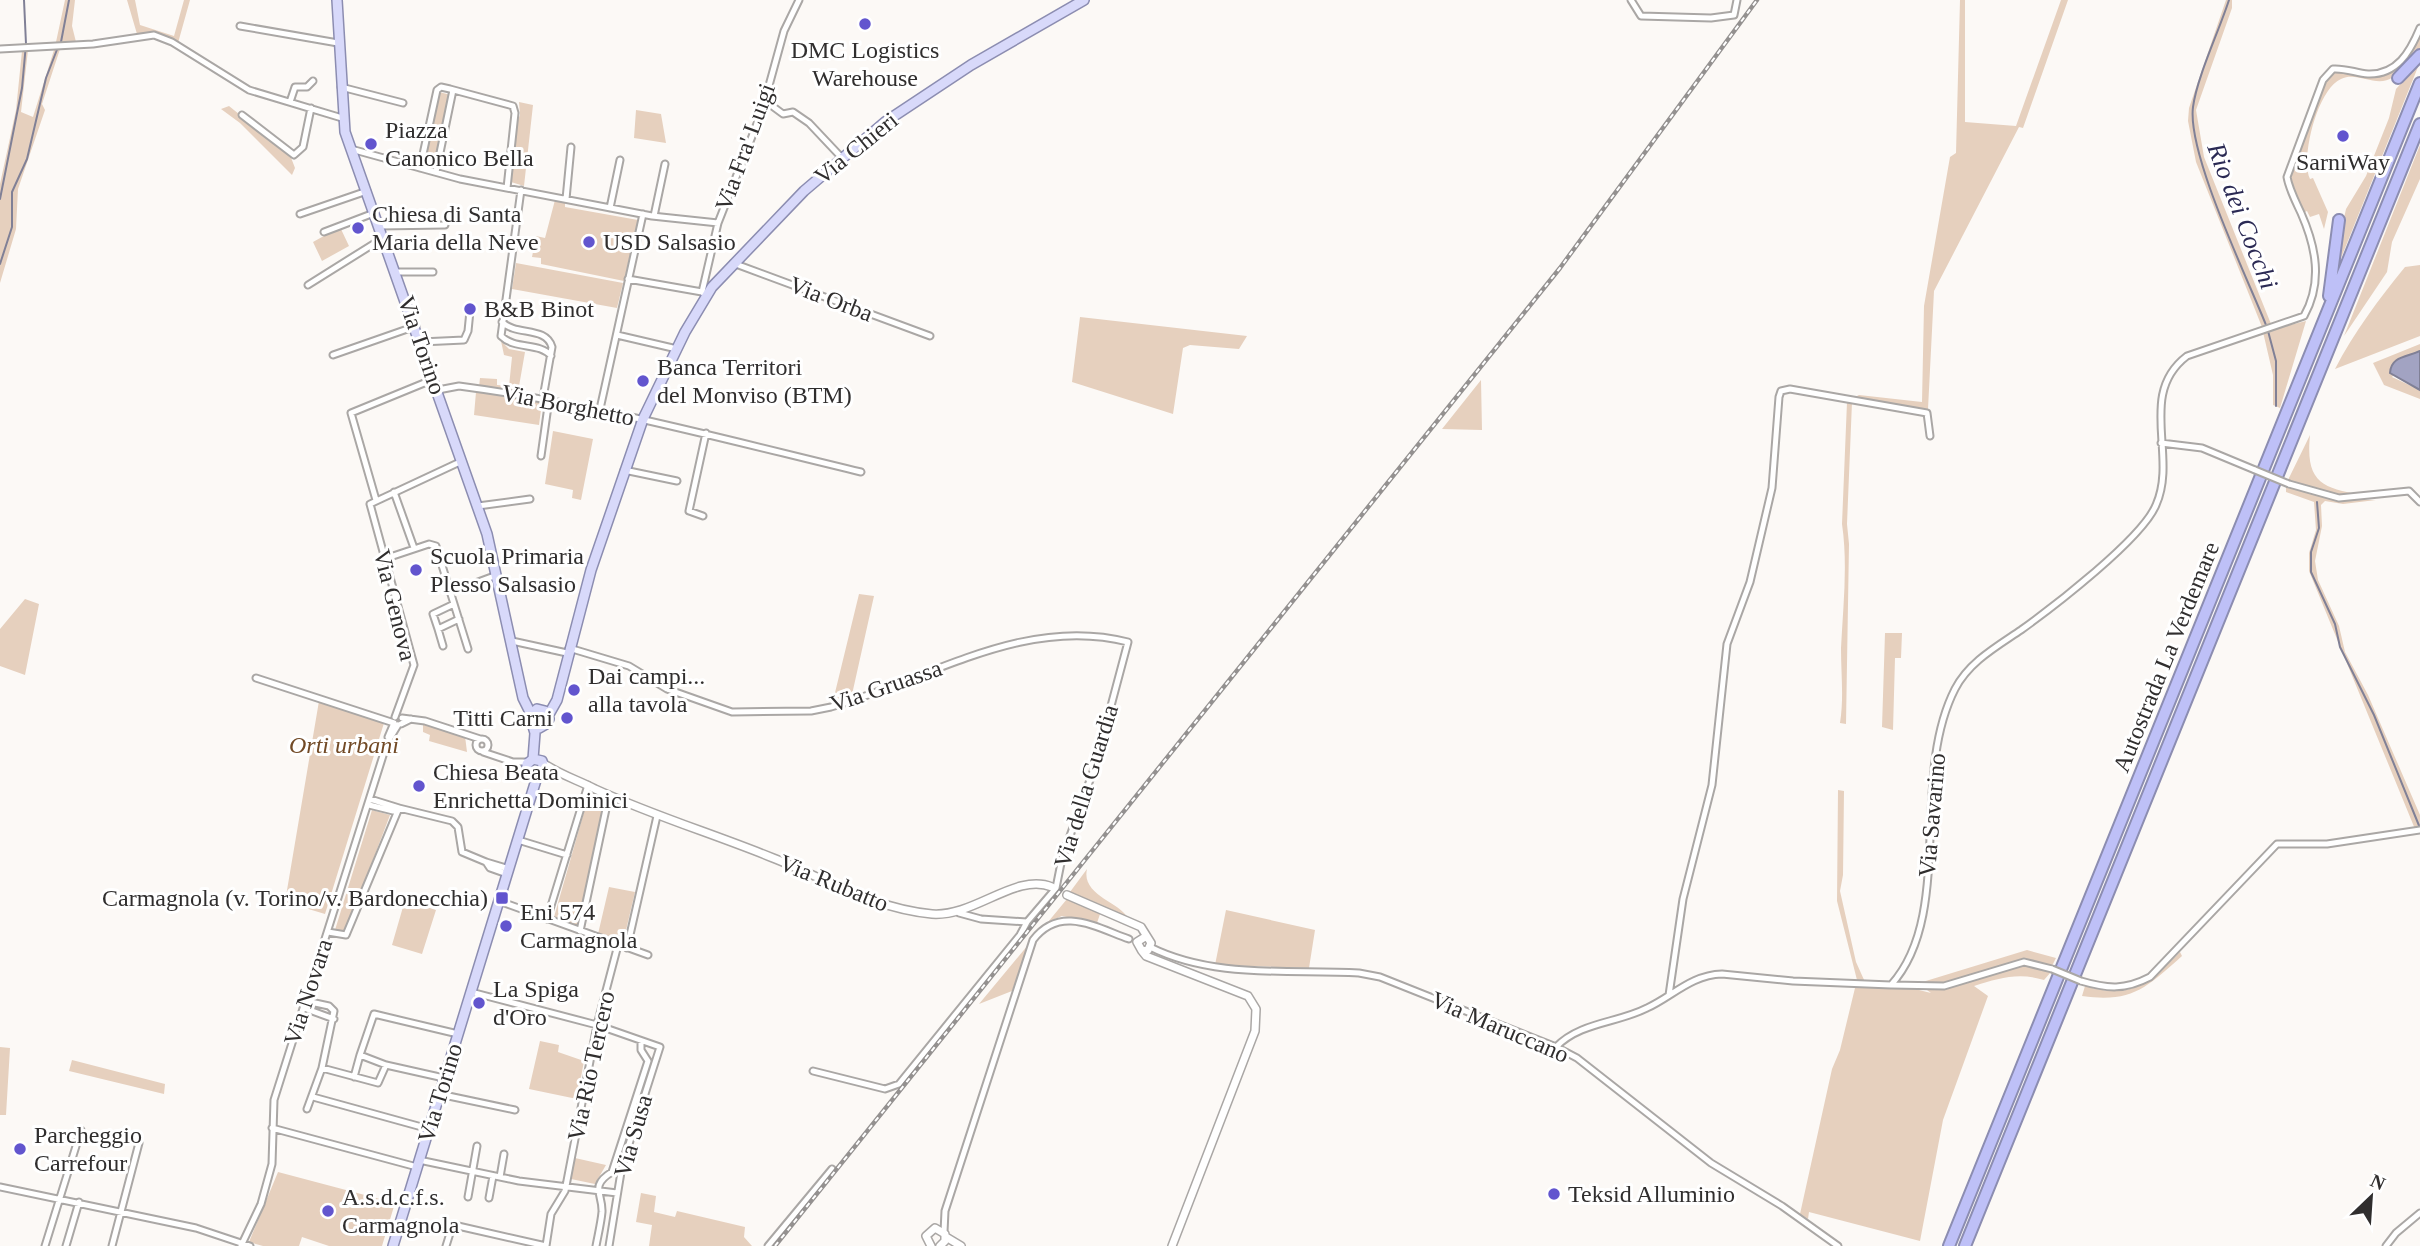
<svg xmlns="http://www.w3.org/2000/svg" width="2420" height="1246" font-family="'Times New Roman',serif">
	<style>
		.green { fill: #e6d0be }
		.water { fill: #a2a3c2; stroke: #808096; stroke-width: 2 }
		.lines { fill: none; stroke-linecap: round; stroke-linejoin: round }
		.stream { stroke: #808096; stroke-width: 2 }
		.minor-casing { stroke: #aaa7a5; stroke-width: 9 }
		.tertiary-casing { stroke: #aaa7a5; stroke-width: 10 }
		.primary-casing { stroke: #8c8db1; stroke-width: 12 }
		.motorway-casing { stroke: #8c8db1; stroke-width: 14 }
		.minor { stroke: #fff; stroke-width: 5 }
		.tertiary { stroke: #fff; stroke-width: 7 }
		.primary { stroke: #d8d9fa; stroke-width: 9 }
		.motorway { stroke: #bec0f7; stroke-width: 10 }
		.rail-casing { stroke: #949190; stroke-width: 4.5 }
		.rail { stroke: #fff; stroke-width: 2; stroke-dasharray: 5; stroke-linecap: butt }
		.minor-bridge-casing { stroke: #aaa7a5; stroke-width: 9; stroke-linecap: butt }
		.minor-bridge { stroke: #fff; stroke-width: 5 }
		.poi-dot { fill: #6255ce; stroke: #fff; stroke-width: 2.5 }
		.labels { text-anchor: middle; stroke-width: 6; stroke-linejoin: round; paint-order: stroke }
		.poi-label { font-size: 24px; fill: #302e2e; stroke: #fff; text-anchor: start }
		.street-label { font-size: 24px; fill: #302e2e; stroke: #fff }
		.park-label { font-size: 24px; font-style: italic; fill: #724a26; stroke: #fff }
		.water-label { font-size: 26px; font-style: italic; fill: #2b2a54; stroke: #fff }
	</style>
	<rect width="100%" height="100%" fill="#fcf9f6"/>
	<path class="green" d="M65,0h10l-3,26 4,16h-20z
		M127,0h8l5,25 34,11 10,-36h6l-12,43 -27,-10 -14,1z
		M1960,0h5v122l51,4 45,-126h7l-45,128 -4,-1 -85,164 -6,118 -75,-11 6,-3 63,7 2,-96 26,-149 6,-4z
		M2226,0h6v8l-36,102 8,47 67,167 -9,3 -66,-165 -8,-41 1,-13z
		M2420,34v16c-9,9 -17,20 -27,27 -16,12 -35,-6 -52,2 -24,10 -41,81 -31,100l3,-1 15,34 -4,17 -5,-15 -9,3 -3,-6 -4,2 -14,-34 39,-103 7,-5c41,6 67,2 85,-37z
		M60,49l-18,55 3,6 -27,79 -2,40 -16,54v-99l16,-74 6,-59 6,-1 -7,62 12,5 21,-67z
		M2420,62l-81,201v-22l7,-32 20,-33 23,-58 7,-29z
		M439,92l12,3 -7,32h-3l-6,40 -13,-3z
		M519,102l14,3 -9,81 -13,-4 6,-59 3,-8z
		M229,106l61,49 5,13 -3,7 -52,-52 -19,-14z
		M636,110l25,4 5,29 -32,-5z
		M2420,145v34l-28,63 -5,30 -43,64z
		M555,200l10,2v5l73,13 -14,61 -83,-17v-6l-9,-1 4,-21 9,2z
		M340,227l9,19 -27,15 -9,-19z
		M516,263l107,20 -6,25 -105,-19z
		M2420,265v71l-85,33c19,-37 44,-70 70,-102z
		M1080,317l167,19 -8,13 -49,-4 -7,3 -10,66 -101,-32z
		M2306,321l-26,87 -7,-3v-30l-10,-43z
		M501,341l8,8 16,3 -7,40 -39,-5 1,-9 17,1v6l12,1 3,-29 -8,-2z
		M2420,344v7l-8,3 -20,23 28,13v9l-36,-14 -11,-22z
		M1481,380l1,50 -40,-1z
		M476,392l66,10 -3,23 -65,-10z
		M1847,402h5l-5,122 2,20 -3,180 -6,-1c4,-25 1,-49 1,-75 2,-41 7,-83 1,-124z
		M553,431l40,8 -12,61 -9,-2 1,-8 -28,-6z
		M2310,435c-5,50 14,53 58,61h-26l-54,-16z
		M2286,484l51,15 39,1 -33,4 -18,-3 -4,4 1,21 -7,35 3,19 21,46 6,26 23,43 52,120v13l-5,1 -106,-258v-18l7,-23 -2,-28 -28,-10z
		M859,594l15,2 -23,103 -19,6z
		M25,599l14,5 -14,71 -25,-9v-37z
		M1885,633h17l-1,25h-6l-2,72 -11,-3z
		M319,701l65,22 -59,191 -40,-12z
		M423,723l42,13 2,16 -38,-11 1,-6 -7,-3z
		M1838,790l6,1 -1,84 -3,16 16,71 9,20 -8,-2 -20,-79z
		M590,791l17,7 -30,128 -23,-9z
		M372,810l18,5 -45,119 -10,-4z
		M1087,869c-6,26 32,33 41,49l-58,-26z
		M609,887l26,5 -12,51 -25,-9z
		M1067,899l33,15 -3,9 -35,-7 -14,6z
		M405,900l31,10 -14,44 -30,-9z
		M1226,910l89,20 -6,38 -94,-3z
		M1028,945l-16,46 -33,13z
		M2027,950l29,8 -4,8 -29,-6 -72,23 -35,1z
		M2180,952l2,4c-36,32 -50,47 -100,40l3,-10c45,14 64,-2 95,-34z
		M2033,965l18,7 -7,8c-25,-8 -45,-2 -70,6l14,10 -45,124 -23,121 -111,-29 -1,7 -8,-5 32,-145 8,-19 15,-62h56l20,5 -4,-3c37,-4 69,-20 106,-25z
		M540,1041l19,4 -1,7 26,9 -7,38 -48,-10z
		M0,1047l10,1 -4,67h-6z
		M72,1060l93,24 -1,10 -95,-23z
		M575,1158l31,7 -11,19 -24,-5z
		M278,1172l117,31 -13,43h-53l-27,-9 -3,9h-36l-14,-4z
		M641,1193l15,3 -2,16 21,5 2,-6 68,16 -1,10 8,9h-103l3,-21 -16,-3z"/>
	<path class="water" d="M2420,351v39l-30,-17c1,-17 17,-16 30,-22z"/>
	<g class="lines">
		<path class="stream" d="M2229,0c-10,31 -32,77 -36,107 -6,47 54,170 73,218
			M61,42l8,-42
			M0,199l22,-111 4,-44 -2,-44
			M0,264l12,-37v-35l15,-33 19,-81 12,-31
			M2268,331l8,30v45
			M2317,502l2,26 -8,24v20l24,52 5,23 34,68 46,113"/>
		<g class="minor-casing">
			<path id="minor" d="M1631,0l10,16 70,2 23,-3 3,-15
				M240,26l98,17
				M0,49l93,-5 61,-9 18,7 77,48 93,28
				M341,87l62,16
				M764,100l19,14 10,-2 16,11 33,35
				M290,102l5,-15h12l6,-6
				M242,115l52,40 9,-8 8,-39
				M351,149l109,30 192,37 66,7
				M420,168l17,-78 4,-3 9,2 63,17 2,7 -8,75
				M436,172l17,-82
				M521,190l-20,146c14,14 39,6 50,20
				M566,199l5,-52
				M610,208l10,-48
				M300,214l67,-23
				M654,216l11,-52
				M379,226l66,-1
				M324,232l50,-19
				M733,263l197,73
				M396,272h37
				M628,279l74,13
				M308,285l75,-47
				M706,296l-4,-4 16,-69 44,-112 22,-80 15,-31
				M502,322c14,14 44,4 50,25l-9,51
				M617,335l60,14
				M421,342l43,-2 4,-9 2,-20
				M333,355l83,-29
				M438,390l21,-4c137,18 268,54 402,86
				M600,409l43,-195
				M2161,443l41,5 53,22
				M541,456l8,-57
				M624,470l53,11
				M2289,484l50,14 70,-7 11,11
				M394,492l20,56
				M376,500l-25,-87 83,-34
				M478,506l52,-7
				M703,516l-14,-5 17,-78
				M384,559l45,-15 7,2 32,103
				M451,592l46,-17
				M454,604l-21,10 5,15 21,-10
				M438,629l5,17
				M512,641l55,12
				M569,648l60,18 38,23 65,23 79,-1 20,-4c97,-27 193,-92 297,-65l-33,124 -33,92 -6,30 -29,34 -46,-3 -22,-6
				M256,678l138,45 -6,14
				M395,717l19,-52 -44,-161 92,-43
				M402,718l23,3 55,18
				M401,724l10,-5
				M476 745a6 6 0 1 1 12 0a6 6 0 1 1-12 0Z
				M483,752l30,10h15
				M369,805l24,6 6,-3 -29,-9
				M518,840l49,15
				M507,874l-17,-6 -4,-6 23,7
				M499,901l149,54
				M547,919l41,-134
				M580,931l29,-136
				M328,932l18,3 53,-127 53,13 6,6 4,25 24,10
				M1150,947c64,32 139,22 209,26l21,4 176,70 21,11 134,105 71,43 56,40
				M627,948l30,-132
				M2081,981c27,8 44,9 69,-4l127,-133h50l93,-14
				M1892,985l52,1 80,-24 28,7
				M471,992l126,33 63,22 -38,119 -13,80
				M1669,995l14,-96 29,-114 15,-141 23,-62 22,-94 7,-91 2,-6 9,-2 137,24 3,23
				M306,1001l23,5 5,5 -12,57 -15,41
				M304,1008l30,11
				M1556,1047c24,-25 62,-24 91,-39 26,-12 44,-33 75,-34l71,7 98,4c64,-71 18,-206 64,-296 14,-27 41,-42 66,-59 32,-23 121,-91 135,-125 22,-49 -19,-111 31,-149l117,-40c19,-34 12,-69 -3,-103 -5,-11 -12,-24 -14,-36l36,-97 10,-11c12,-1 23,4 35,5 29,1 42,-22 52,-46
				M360,1055l14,-41 84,20
				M322,1068l56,15 8,-18
				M813,1071l72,18 14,-5 121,-149 7,-13
				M354,1077l6,-22 26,10 58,13
				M439,1094l76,16
				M313,1097l116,32
				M272,1128l145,39
				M419,1160l100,21 98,12
				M500,1177l4,-23
				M0,1187l196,41 54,18
				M468,1197l9,-51
				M489,1198l4,-22
				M944,1232l1,-21 88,-271c27,-35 62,-13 96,-1
				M45,1246l36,-116
				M66,1246l13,-44
				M112,1246l27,-103
				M241,1246l20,-42 11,-40 2,-64 113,-357 11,-18
				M446,1246l5,-16 7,-4 88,20 5,-32 14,-23 32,-166 21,-80
				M596,1246c2,-11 5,-23 6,-34 1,-18 -13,-26 10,-40l36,-111 -7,-11v-9
				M768,1246l64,-77
				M2386,1246l10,-13 24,-20"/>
		</g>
		<g class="tertiary-casing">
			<path id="tertiary" d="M543,763c17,12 35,17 52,26 59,27 119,45 178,69 53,21 102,51 159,56 43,3 84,-42 120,-27
				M1067,895l74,32 10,16 -3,7 -6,1 -5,-9 8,-5
				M1142,951l4,5 102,40 8,13 -1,22 -83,215
				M946,1237l15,9
				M931,1246l-5,-10 9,-8 10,6v7l-5,5"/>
		</g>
		<g class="primary-casing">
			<path id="primary" d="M337,0l8,132 142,402 36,164 8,16
				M548,716l9,-16 34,-130 52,-151 42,-87 27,-45 92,-96 81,-69 86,-57 113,-65
				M533,759l2,-26 -5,-17 7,-7 8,2 4,8 -3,5 -7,4 -6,-3
				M393,1246l143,-466 8,-9 -2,-10 -9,-2 -6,5v7l11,5"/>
		</g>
		<g class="motorway-casing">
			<path id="motorway" d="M2398,78l22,-23
				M2329,296l10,-76
				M1949,1246l471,-1163
				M1965,1246l455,-1122"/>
		</g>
		<use href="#minor" class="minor"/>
		<use href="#tertiary" class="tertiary"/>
		<use href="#primary" class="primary"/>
		<use href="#motorway" class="motorway"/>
		<g class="rail-casing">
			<path id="rail" d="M775,1246l785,-978 197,-268"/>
		</g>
		<use href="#rail" class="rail"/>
		<g class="minor-bridge-casing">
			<path id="minor-bridge" d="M2255,470l34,14
				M2052,969l29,12"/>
		</g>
		<use href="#minor-bridge" class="minor-bridge"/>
	</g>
	<g class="poi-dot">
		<circle cx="865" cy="24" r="7"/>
		<circle cx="2343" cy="136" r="7"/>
		<circle cx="371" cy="144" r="7"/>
		<circle cx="358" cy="228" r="7"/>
		<circle cx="589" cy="242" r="7"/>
		<circle cx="470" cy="309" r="7"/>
		<circle cx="643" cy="381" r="7"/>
		<circle cx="416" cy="570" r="7"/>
		<circle cx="574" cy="690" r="7"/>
		<circle cx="567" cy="718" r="7"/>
		<circle cx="419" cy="786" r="7"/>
		<rect x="495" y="891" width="14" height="14" rx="3.5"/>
		<circle cx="506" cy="926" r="7"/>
		<circle cx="479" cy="1003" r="7"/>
		<circle cx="20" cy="1149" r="7"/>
		<circle cx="1554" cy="1194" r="7"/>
		<circle cx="328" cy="1211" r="7"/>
	</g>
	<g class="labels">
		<g class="poi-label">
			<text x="865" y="58" text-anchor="middle">DMC Logistics<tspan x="865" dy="28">Warehouse</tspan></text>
			<text x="385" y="138">Piazza<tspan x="385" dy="28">Canonico Bella</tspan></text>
			<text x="2343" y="170" text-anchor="middle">SarniWay</text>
			<text x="372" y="222">Chiesa di Santa<tspan x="372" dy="28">Maria della Neve</tspan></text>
			<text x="603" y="250">USD Salsasio</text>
			<text x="484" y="317">B&amp;B Binot</text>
			<text x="657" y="375">Banca Territori<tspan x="657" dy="28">del Monviso (BTM)</tspan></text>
			<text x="430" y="564">Scuola Primaria<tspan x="430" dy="28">Plesso Salsasio</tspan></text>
			<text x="588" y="684">Dai campi...<tspan x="588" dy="28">alla tavola</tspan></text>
			<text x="553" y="726" text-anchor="end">Titti Carni</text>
			<text x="433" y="780">Chiesa Beata<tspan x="433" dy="28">Enrichetta Dominici</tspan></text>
			<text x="488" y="906" text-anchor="end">Carmagnola (v. Torino/v. Bardonecchia)</text>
			<text x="520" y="920">Eni 574<tspan x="520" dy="28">Carmagnola</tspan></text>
			<text x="493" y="997">La Spiga<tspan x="493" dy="28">d'Oro</tspan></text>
			<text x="34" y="1143">Parcheggio<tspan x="34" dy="28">Carrefour</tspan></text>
			<text x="1568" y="1202">Teksid Alluminio</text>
			<text x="342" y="1205">A.s.d.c.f.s.<tspan x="342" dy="28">Carmagnola</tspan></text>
		</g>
		<g class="street-label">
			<text transform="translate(745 147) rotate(-70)" y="8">Via Fra' Luigi</text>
			<text transform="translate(856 148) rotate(-39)" y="8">Via Chieri</text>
			<text transform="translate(831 299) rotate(21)" y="8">Via Orba</text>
			<text transform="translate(422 345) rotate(71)" y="8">Via Torino</text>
			<text transform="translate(568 405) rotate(11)" y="8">Via Borghetto</text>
			<text transform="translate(395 605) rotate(76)" y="8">Via Genova</text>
			<text transform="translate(2166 657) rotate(-68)" y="8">Autostrada La Verdemare</text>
			<text transform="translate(886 686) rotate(-19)" y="8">Via Gruassa</text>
			<text transform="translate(1086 786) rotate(-73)" y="8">Via della Guardia</text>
			<text transform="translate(1932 815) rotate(-85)" y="8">Via Savarino</text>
			<text transform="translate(834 883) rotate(22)" y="8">Via Rubatto</text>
			<text transform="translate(308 992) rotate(-72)" y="8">Via Novara</text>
			<text transform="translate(1500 1027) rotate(23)" y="8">Via Maruccano</text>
			<text transform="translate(591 1066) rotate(-78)" y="8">Via Rio Tercero</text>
			<text transform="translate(440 1093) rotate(-73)" y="8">Via Torino</text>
			<text transform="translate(633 1136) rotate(-74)" y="8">Via Susa</text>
		</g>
		<g class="park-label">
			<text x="344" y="753">Orti urbani</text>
		</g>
		<g class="water-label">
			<text transform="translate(2243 216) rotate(69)" y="9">Rio dei Cocchi</text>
		</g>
	</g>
	<g transform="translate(2371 1197) rotate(25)" stroke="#ffffff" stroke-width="5" paint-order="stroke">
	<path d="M0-5L12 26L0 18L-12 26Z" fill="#302e2e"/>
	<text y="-10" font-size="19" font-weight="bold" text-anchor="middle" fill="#302e2e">N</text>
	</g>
</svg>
